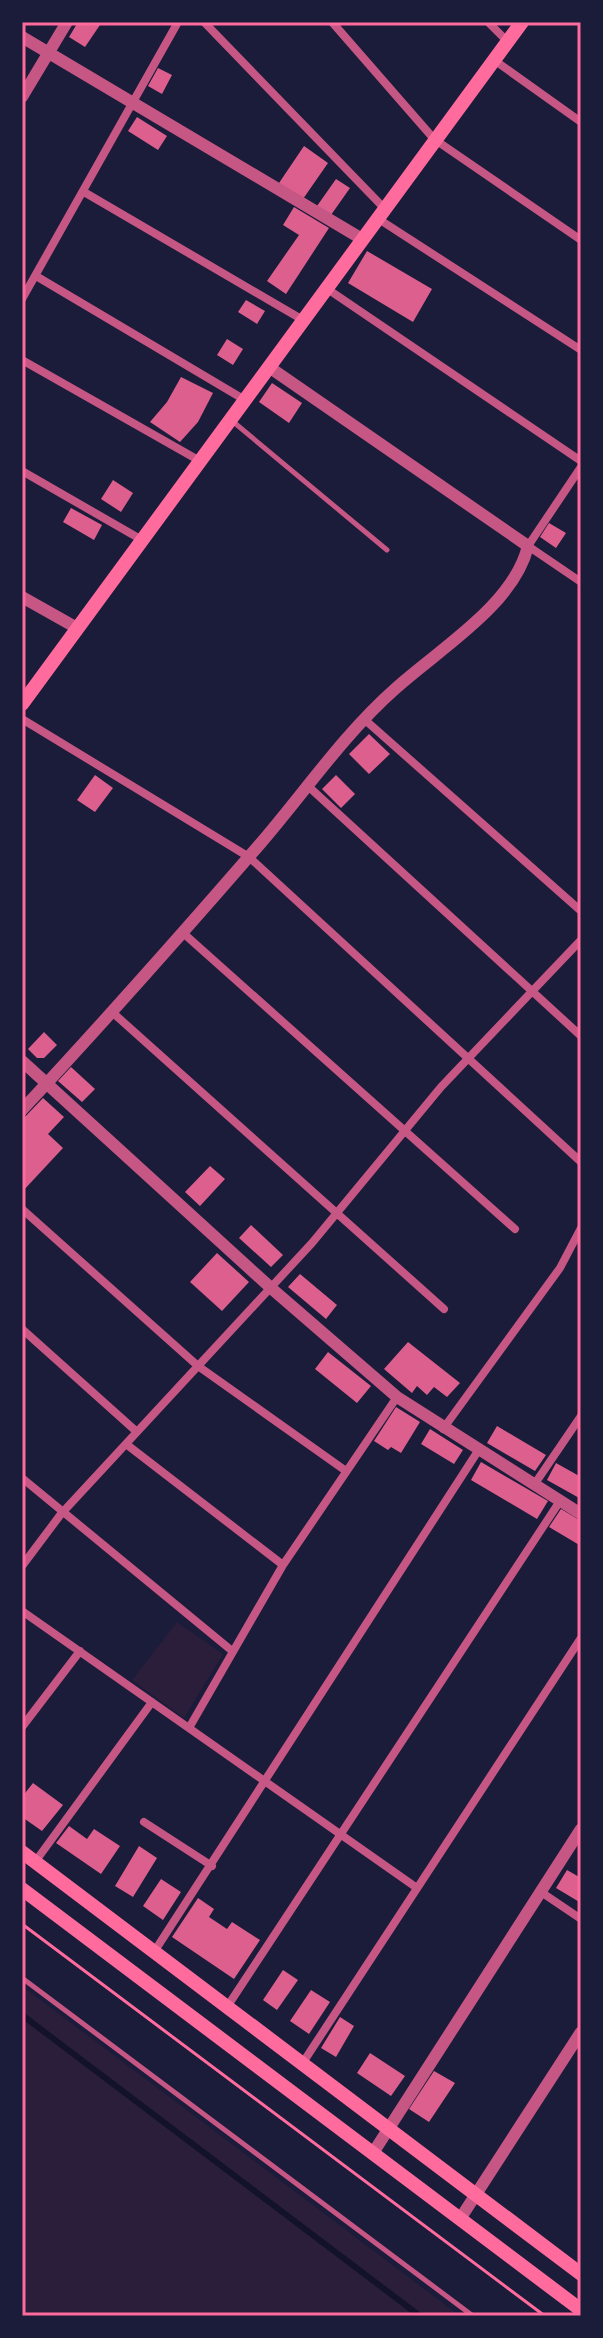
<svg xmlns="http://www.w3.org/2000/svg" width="603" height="2338" font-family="Literata,serif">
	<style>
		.green { fill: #2a1e3b }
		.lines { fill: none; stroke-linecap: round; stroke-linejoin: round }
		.stream { stroke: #12122b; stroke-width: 6 }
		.building { fill: #dd5f8e }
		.path { stroke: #ff6b9d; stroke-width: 3 }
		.service { stroke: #c65784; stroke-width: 5 }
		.minor { stroke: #c65784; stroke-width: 8 }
		.tertiary { stroke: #c65784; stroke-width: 12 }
		.secondary { stroke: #ff6b9d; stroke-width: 14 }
		.neatline { fill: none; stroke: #ff6b9d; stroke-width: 3 }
	</style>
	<rect width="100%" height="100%" fill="#1b1b3a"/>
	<path class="green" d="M177,1622l46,32 -39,64 -52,-38z
		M22,1986l438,330h-438z"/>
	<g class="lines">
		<path class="stream" d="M22,2015l398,301"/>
	</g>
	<path class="building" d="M78,22h24l-17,25 -16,-10z
		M158,68l14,7 -10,19 -14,-8z
		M137,117l30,19 -9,14 -30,-19z
		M304,146l24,17 -25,36 -24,-16z
		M336,179l14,9 -19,27 -14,-9z
		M294,207l35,21 -43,66 -19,-13 32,-46 -16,-10z
		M367,251l65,38 -19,33 -65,-39z
		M246,300l19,11 -8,13 -19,-12z
		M227,339l16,10 -10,16 -16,-10z
		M181,377l32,16 -15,29 -18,20 -30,-20 17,-20z
		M272,383l30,20 -13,20 -30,-21z
		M113,480l20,13 -12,19 -20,-13z
		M71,508l31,17 -8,15 -31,-18z
		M549,523l17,10 -10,15 -16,-11z
		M369,734l21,20 -21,20 -20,-20z
		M95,775l18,13 -18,24 -18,-12z
		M336,775l19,19 -14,14 -19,-19z
		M44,1032l13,13 -13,13h-7l-9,-9z
		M71,1067l24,22 -13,13 -24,-21z
		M43,1098l21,19 -16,17 15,14 -41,44v-72z
		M210,1166l15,13 -25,27 -15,-14z
		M251,1225l32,30 -12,12 -32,-29z
		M217,1253l32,29 -27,29 -32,-29z
		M300,1274l37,31 -11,14 -38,-32z
		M408,1342l52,41 -13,14 -13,-10 -7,8 -10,-9 -5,7 -28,-24z
		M328,1352l43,34 -14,17 -42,-34z
		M396,1407l24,15 -19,31 -10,-6 -3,3 -14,-9z
		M497,1426l49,29 -11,16 -48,-28z
		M430,1429l33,21 -9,14 -33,-20z
		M481,1462l67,39 -11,18 -66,-39z
		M556,1463l25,14v22l-34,-19z
		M561,1509l20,12v25l-32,-19z
		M33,1783l30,22 -21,26 -20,-14v-20z
		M69,1826l18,13 7,-10 26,17 -19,28 -45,-31z
		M139,1846l18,12 -24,39 -18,-11z
		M567,1870l14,8v25l-25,-15z
		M161,1879l20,13 -18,28 -20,-14z
		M198,1898l16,11 -5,8 18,12 5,-7 28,18 -26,39 -62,-42z
		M283,1970l15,10 -21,30 -14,-10z
		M311,1990l19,12 -21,32 -19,-13z
		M340,2017l14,9 -18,31 -15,-9z
		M370,2053l35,23 -14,20 -34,-23z
		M434,2071l21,12 -26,39 -20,-13z"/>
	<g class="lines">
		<path class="path" d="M22,1924l523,392"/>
		<path class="service" d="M231,420l156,130
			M22,1978l451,338"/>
		<path class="minor" d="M204,22l180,186
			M332,22l102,117 147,101
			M488,22l18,18
			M494,60l87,62
			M84,192l219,128
			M377,218l204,132
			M36,276l209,124
			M326,288l255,173
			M22,299l156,-277
			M22,360l178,101
			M581,467l-53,79 53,36
			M22,471l120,69
			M22,719l227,138 332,305
			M364,719l217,192
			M309,787l272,249
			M182,932l333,297
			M112,1012l332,297
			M22,1209l176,157 148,105
			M22,1329l115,103
			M443,1429l117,-161 21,-40
			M126,1444l157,121
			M22,1478l209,172
			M534,1485l47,-69
			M22,1566l39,-52 251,-271 129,-156 140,-147
			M22,1611l395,277
			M22,1727l58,-76
			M189,1728l94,-163 114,-168
			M144,1822l68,44
			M35,1862l117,-160
			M541,1892l40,27
			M154,1952l324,-501
			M227,2007l333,-506
			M302,2064l279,-426"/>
		<path class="tertiary" d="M22,37l340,202
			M22,97l45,-75
			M22,597l55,31
			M22,1061l249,227 126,109 184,117
			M22,1110c81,-87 160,-176 238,-266 44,-51 84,-110 135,-155 44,-40 119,-84 133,-143l-259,-179
			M373,2153l208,-324
			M460,2219l121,-187"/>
		<path class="secondary" d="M22,704l500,-682
			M22,1852l559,422
			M22,1889l559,421"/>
	</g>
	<rect width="603" height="2338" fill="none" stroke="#1b1b3a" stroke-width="48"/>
	<rect x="24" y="24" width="555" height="2290" class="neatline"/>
</svg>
